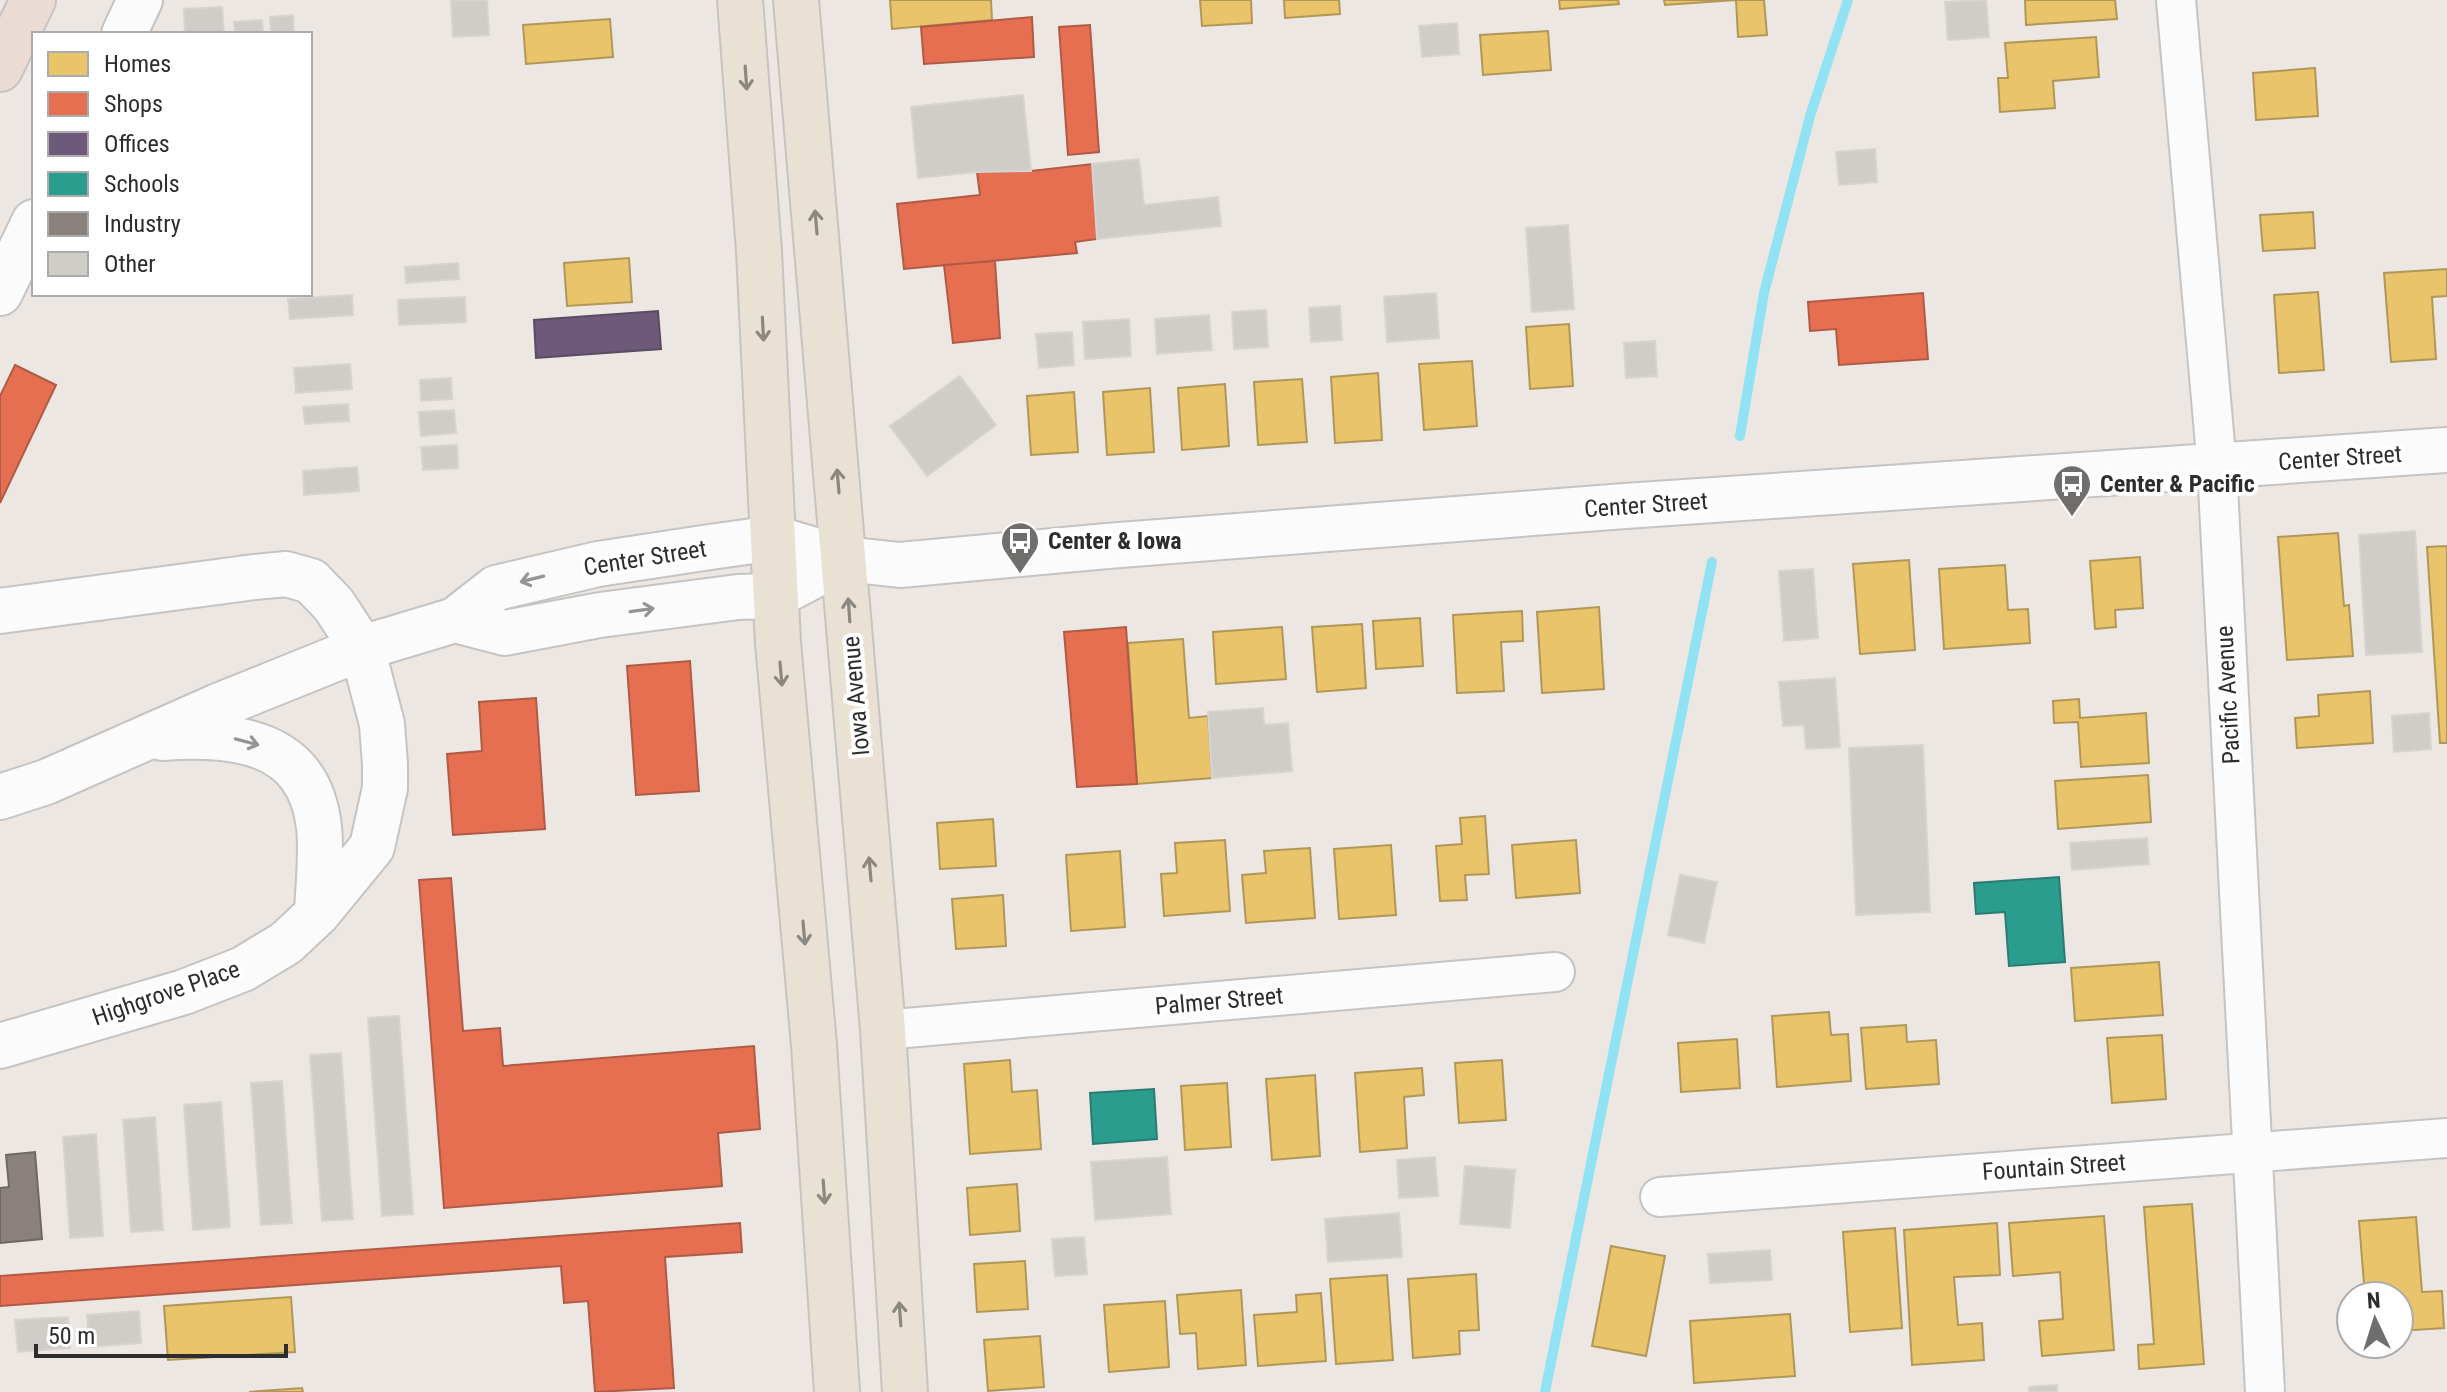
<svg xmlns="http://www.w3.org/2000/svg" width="2447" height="1392" font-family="'Roboto Condensed',sans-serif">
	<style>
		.homes { fill: #e9c46a; stroke: #b19758; stroke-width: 2 }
		.shops { fill: #e76f51; stroke: #af5b46; stroke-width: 2 }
		.offices { fill: #6d597a; stroke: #5a4c63; stroke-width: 2 }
		.schools { fill: #2a9d8f; stroke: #2b7b72; stroke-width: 2 }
		.industry { fill: #8a817c; stroke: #6e6864; stroke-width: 2 }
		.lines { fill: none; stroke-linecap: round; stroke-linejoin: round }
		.stream { stroke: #91e2f2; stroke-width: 10 }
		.building { fill: #d0cdc9; stroke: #d7d3ce; stroke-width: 2 }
		.street-casing { stroke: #c5c4c3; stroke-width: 42 }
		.secondary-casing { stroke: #c5c4c3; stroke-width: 48 }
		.primary-casing { stroke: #c6c4c3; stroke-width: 48 }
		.highway-casing { stroke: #c6c4c3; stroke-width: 48 }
		.street { stroke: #fcfbfb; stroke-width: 38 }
		.secondary { stroke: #fcfbfb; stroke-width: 44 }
		.primary { stroke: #e9e2d4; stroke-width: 44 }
		.highway { stroke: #eadcd4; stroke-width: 44 }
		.oneway { stroke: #8b8880 }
		.oneway2 { stroke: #949494 }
		.labels { text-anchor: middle; stroke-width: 8; stroke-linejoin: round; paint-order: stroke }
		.street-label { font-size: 24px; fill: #2d2d2d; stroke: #fff }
		.poi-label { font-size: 24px; font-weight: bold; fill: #2d2d2d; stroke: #fff; text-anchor: start }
	</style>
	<rect width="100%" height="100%" fill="#ece7e2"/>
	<path class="homes" d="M890,0h101l1,20 -100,9z
		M1200,0h51l1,23 -50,3z
		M1284,0h55l1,14 -55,4z
		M1559,0h59l1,4 -59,5z
		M1664,0h100l3,35 -29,2 -2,-37 -71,5z
		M2025,0h90l2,19 -91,6z
		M610,19l3,38 -87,7 -3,-39z
		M1548,31l3,39 -68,5 -3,-40z
		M2096,37l3,40 -46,4 2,27 -55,4 -2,-34h10l-3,-35z
		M2315,68l3,48 -62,4 -3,-47z
		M2313,212l2,36 -52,3 -3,-36z
		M629,258l3,44 -65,4 -3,-43z
		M2447,269v27l-15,1 4,62 -45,3 -7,-89z
		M2318,292l6,78 -45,3 -5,-78z
		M1569,324l4,62 -43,3 -4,-62z
		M1472,361l5,65 -53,4 -5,-66z
		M1378,373l4,67 -47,3 -4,-66z
		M1302,379l5,63 -49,3 -4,-63z
		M1225,384l4,62 -47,4 -4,-62z
		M1150,388l4,64 -47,3 -4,-63z
		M1074,392l4,60 -47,3 -4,-59z
		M2338,533l6,73 5,-1 4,51 -66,4 -9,-123z
		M2447,546v197h-7l-13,-196z
		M2140,557l3,51 -28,2 1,17 -21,2 -5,-68z
		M1909,560l6,90 -55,4 -7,-90z
		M2005,565l3,45 20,-1 2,34 -86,6 -5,-80z
		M1599,607l5,82 -62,4 -5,-81z
		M1522,611l1,30 -22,1 3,49 -47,2 -4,-78z
		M1420,618l3,48 -47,3 -3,-48z
		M1362,624l4,64 -49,4 -5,-65z
		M1282,627l4,52 -70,5 -3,-52z
		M1183,639l6,79 19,-2 4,62 -75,6 -9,-141z
		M2370,691l3,52 -76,5 -2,-30 24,-2 -1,-21z
		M2079,699l1,19 66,-5 3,50 -68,4 -3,-45 -24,1 -1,-22z
		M2148,775l3,47 -93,7 -3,-48z
		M1485,816l4,58 -24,1 2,25 -27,1 -4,-55 26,-2 -2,-26z
		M993,819l3,47 -56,3 -3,-46z
		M1225,840l5,71 -66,5 -3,-42 16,-1 -2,-30z
		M1576,840l4,53 -64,5 -4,-53z
		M1391,845l5,70 -57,4 -5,-70z
		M1310,848l5,70 -69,5 -4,-48 24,-2 -2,-22z
		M1120,851l5,76 -54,4 -5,-76z
		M1003,895l3,51 -50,3 -4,-50z
		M2159,962l4,53 -88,6 -4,-53z
		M1829,1012l2,23 17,-1 3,47 -74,6 -5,-71z
		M1906,1025l1,17 29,-2 3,44 -73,5 -5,-61z
		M2162,1035l4,64 -54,4 -5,-65z
		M1737,1039l3,49 -59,4 -3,-49z
		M1010,1060l2,32 25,-2 4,59 -71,5 -6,-90z
		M1502,1060l4,60 -47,3 -4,-60z
		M1422,1068l2,27 -20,2 3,51 -47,4 -5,-79z
		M1315,1075l5,81 -48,4 -6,-81z
		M1227,1083l4,64 -46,3 -4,-64z
		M1017,1184l3,47 -50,4 -3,-47z
		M2192,1204l12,160 -65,5 -1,-24 16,-1 -10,-137z
		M2104,1216l10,134 -72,6 -3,-35 24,-2 -3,-47 -47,4 -4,-53z
		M2416,1217l6,75 20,-1 2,37 -45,3v-35h-34l-6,-75z
		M1997,1223l3,52 -46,2 4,48 24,-2 2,37 -72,5 -8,-135z
		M1895,1228l7,100 -52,4 -7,-100z
		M1611,1246l54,10 -19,100 -54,-10z
		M1025,1261l3,48 -51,3 -3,-48z
		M1476,1274l3,56 -20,1 1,23 -47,4 -5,-79z
		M1387,1275l6,85 -57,4 -6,-85z
		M1241,1290l5,75 -48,4 -2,-36 -16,1 -3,-39z
		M1321,1293l5,68 -68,5 -4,-51 43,-3 -1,-17z
		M291,1297l4,55 -127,8 -4,-54z
		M1165,1301l4,66 -60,5 -5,-67z
		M1790,1314l5,62 -101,7 -4,-62z
		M1040,1336l4,51 -56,4 -4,-51z
		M302,1388l1,4h-54z"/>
	<path class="shops" d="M1032,17l2,40 -110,7 -3,-37z
		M1090,25l9,127 -31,3 -9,-128z
		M1092,164l5,75 -22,3 2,11 -173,16 -7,-65 83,-9 -3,-23 54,-1z
		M995,261l5,77 -47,5 -9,-78z
		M1923,293l5,66 -89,6 -3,-36 -26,2 -2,-29z
		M15,365l41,20 -56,118v-107z
		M1126,627l11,157 -60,3 -13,-155z
		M690,661l9,130 -63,4 -9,-129z
		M536,698l9,131 -92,6 -6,-81 35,-3 -3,-49z
		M451,878l12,153 37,-3 3,38 251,-20 6,83 -42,4 4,53 -278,22 -25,-328z
		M740,1223l2,29 -77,5 9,131 -79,4 -7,-91 -24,2 -3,-37 -561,40v-30z"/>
	<path class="offices" d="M658,311l3,38 -125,9 -2,-38z"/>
	<path class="schools" d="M2059,877l6,85 -56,4 -4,-54 -29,2 -2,-31z
		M1154,1089l3,50 -64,5 -3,-51z"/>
	<path class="industry" d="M35,1152l7,87 -42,4v-55l9,-1 -3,-32z"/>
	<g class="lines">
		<path class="stream" d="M1740,436l24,-143 46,-177 38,-116
			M1545,1392l167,-830"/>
	</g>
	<path class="building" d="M451,0h36l2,35 -36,2z
		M1986,0l3,37 -41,3 -3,-38z
		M222,7l2,27h-39l-1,-25z
		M293,15l1,19h-23l-1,-17z
		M262,20l1,14h-28l-1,-12z
		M1457,23l2,31 -37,3 -3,-31z
		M1023,95l8,76 -54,1 -59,6 -7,-71z
		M1875,149l2,33 -38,3 -3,-33z
		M1139,159l5,46 74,-8 3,29 -124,13 -5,-75z
		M1568,225l6,84 -42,3 -6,-84z
		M458,263l1,16 -53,4 -1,-16z
		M1436,293l3,45 -52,4 -3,-45z
		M352,295l1,20 -63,4 -2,-20z
		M465,297l1,25 -67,3 -1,-25z
		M1340,306l2,34 -31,2 -2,-34z
		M1266,310l2,37 -34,2 -2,-37z
		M1209,315l3,35 -55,4 -2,-35z
		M1129,319l2,37 -46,3 -2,-37z
		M1072,332l2,33 -35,3 -3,-34z
		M1655,341l2,35 -31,2 -2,-35z
		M350,364l2,25 -56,4 -2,-25z
		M960,376l36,49 -69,51 -37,-50z
		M451,378l1,21 -31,2 -1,-21z
		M348,404l1,17 -44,3 -2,-17z
		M454,410l2,23 -35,3 -2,-24z
		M457,445l1,23 -35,2 -2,-23z
		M357,467l2,24 -55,4 -1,-24z
		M2415,531l7,121 -56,3 -7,-120z
		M1813,569l5,69 -34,3 -5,-70z
		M1835,678l5,69 -34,2 -2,-24 -21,1 -4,-44z
		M1263,708l1,17 24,-2 4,48 -80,7 -4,-66z
		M2429,713l2,36 -37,3 -2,-36z
		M1923,745l7,167 -74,3 -7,-167z
		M2147,838l2,26 -77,6 -2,-27z
		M1680,875l37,7 -13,61 -36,-8z
		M399,1016l14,198 -31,2 -14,-198z
		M341,1053l12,166 -31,2 -12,-166z
		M282,1081l10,142 -31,2 -10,-142z
		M221,1102l9,125 -37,3 -9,-125z
		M155,1117l8,113 -32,2 -8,-112z
		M96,1134l7,102 -33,2 -7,-101z
		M1167,1157l4,57 -76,6 -4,-58z
		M1435,1157l3,39 -39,2 -2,-38z
		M1465,1166l50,4 -5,58 -50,-4z
		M1399,1213l3,44 -74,5 -3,-43z
		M1084,1237l3,37 -32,2 -3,-37z
		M1770,1250l2,30 -62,3 -2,-29z
		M139,1311l2,32 -52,4 -2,-32z
		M68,1317l2,31 -52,4 -3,-32z
		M2057,1385v7h-28v-5z"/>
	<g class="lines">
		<g class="street-casing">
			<path id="street" d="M2176,0l41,467 48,925
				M883,1030l672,-58
				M1660,1197l787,-59"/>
		</g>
		<g class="secondary-casing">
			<path id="secondary" d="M124,34l16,-34
				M0,293l34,-71
				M0,611l254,-34 32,-3 25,7 23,24 28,43 20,76 3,40v24l-13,59 -55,67 -31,29 -43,26 -59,23 -184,54
				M455,620l50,13 95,-18 138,-18 37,-1 70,-37
				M162,738c71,-5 147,1 157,89 3,28 -1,59 -2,87
				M0,797l46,-15 172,-76 144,-58 93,-28 41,-32 102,-24 112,-17 64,-9 71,21 55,6 207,-19 518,-40 822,-56"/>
		</g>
		<g class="primary-casing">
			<path id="primary" d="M740,0l19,251 19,392 36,402 23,347
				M796,0l87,1030 22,362"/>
		</g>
		<g class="highway-casing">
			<path id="highway" d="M0,69l33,-69"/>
		</g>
		<use href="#street" class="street"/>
		<use href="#secondary" class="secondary"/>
		<use href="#primary" class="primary"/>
		<use href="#highway" class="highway"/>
	</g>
	<defs><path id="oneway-shaft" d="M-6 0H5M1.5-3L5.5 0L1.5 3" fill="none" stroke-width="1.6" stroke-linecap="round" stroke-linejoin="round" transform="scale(2)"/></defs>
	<g class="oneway">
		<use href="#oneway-shaft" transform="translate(746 78) rotate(86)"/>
		<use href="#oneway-shaft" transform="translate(816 222) rotate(-95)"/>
		<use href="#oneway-shaft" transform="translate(763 329) rotate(87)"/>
		<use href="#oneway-shaft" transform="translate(838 481) rotate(-95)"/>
		<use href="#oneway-shaft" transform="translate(849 610) rotate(-94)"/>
		<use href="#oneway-shaft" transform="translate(781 674) rotate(85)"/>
		<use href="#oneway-shaft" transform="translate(870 869) rotate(-95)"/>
		<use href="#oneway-shaft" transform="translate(804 933) rotate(85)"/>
		<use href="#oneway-shaft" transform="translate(824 1192) rotate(86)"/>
		<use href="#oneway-shaft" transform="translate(900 1314) rotate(-94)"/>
	</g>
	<g class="oneway2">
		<use href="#oneway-shaft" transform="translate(532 579) rotate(166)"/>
		<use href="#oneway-shaft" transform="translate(642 610) rotate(-8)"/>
		<use href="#oneway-shaft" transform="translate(247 742) rotate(15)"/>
	</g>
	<defs>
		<g id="bus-pin" transform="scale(2)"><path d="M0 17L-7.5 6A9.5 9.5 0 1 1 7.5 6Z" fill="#706e6c" stroke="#fff"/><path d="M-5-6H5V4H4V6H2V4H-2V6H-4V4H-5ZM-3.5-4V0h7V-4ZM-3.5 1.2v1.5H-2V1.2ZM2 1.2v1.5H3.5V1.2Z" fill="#fff"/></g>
	</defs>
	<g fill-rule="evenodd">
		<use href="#bus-pin" x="2072" y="484"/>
		<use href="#bus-pin" x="1020" y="541"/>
	</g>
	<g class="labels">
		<g class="street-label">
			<text transform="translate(2340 458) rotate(-4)" y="8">Center Street</text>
			<text transform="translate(1646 505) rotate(-4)" y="8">Center Street</text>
			<text transform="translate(645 558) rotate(-9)" y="8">Center Street</text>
			<text transform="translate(2228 695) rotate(-93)" y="8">Pacific Avenue</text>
			<text transform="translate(856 696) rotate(-95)" y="8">Iowa Avenue</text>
			<text transform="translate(166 993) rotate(-19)" y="8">Highgrove Place</text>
			<text transform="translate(1219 1001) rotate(-5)" y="8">Palmer Street</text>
			<text transform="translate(2054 1167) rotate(-4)" y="8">Fountain Street</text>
		</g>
		<g class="poi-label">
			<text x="2100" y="492">Center &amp; Pacific</text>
			<text x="1048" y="549">Center &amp; Iowa</text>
		</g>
	</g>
	<rect x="32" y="32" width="280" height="264" fill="#ffffff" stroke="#ababab" stroke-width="2"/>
	<rect x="48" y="52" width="40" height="24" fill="#e9c46a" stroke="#ababab" stroke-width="2"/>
	<text x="104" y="72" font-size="24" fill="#2d2d2d">Homes</text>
	<rect x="48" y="92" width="40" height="24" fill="#e76f51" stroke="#ababab" stroke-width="2"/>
	<text x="104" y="112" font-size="24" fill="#2d2d2d">Shops</text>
	<rect x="48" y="132" width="40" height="24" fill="#6d597a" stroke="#ababab" stroke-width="2"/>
	<text x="104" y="152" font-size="24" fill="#2d2d2d">Offices</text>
	<rect x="48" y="172" width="40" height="24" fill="#2a9d8f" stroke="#ababab" stroke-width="2"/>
	<text x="104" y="192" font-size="24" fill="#2d2d2d">Schools</text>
	<rect x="48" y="212" width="40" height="24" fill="#8a817c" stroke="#ababab" stroke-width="2"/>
	<text x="104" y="232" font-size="24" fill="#2d2d2d">Industry</text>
	<rect x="48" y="252" width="40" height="24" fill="#d0cdc9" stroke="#ababab" stroke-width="2"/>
	<text x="104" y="272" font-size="24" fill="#2d2d2d">Other</text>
	<g transform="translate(2375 1320) rotate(356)"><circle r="38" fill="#ffffff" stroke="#ababab" stroke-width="2"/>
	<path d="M0-6L14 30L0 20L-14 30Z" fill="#706e6c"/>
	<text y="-12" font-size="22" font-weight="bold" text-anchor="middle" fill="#2d2d2d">N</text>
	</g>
	<path d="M36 1344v12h250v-12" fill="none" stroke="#2d2d2d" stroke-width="4"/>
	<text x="48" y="1344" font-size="24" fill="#2d2d2d" stroke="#ffffff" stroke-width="6" paint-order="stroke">50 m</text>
</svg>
